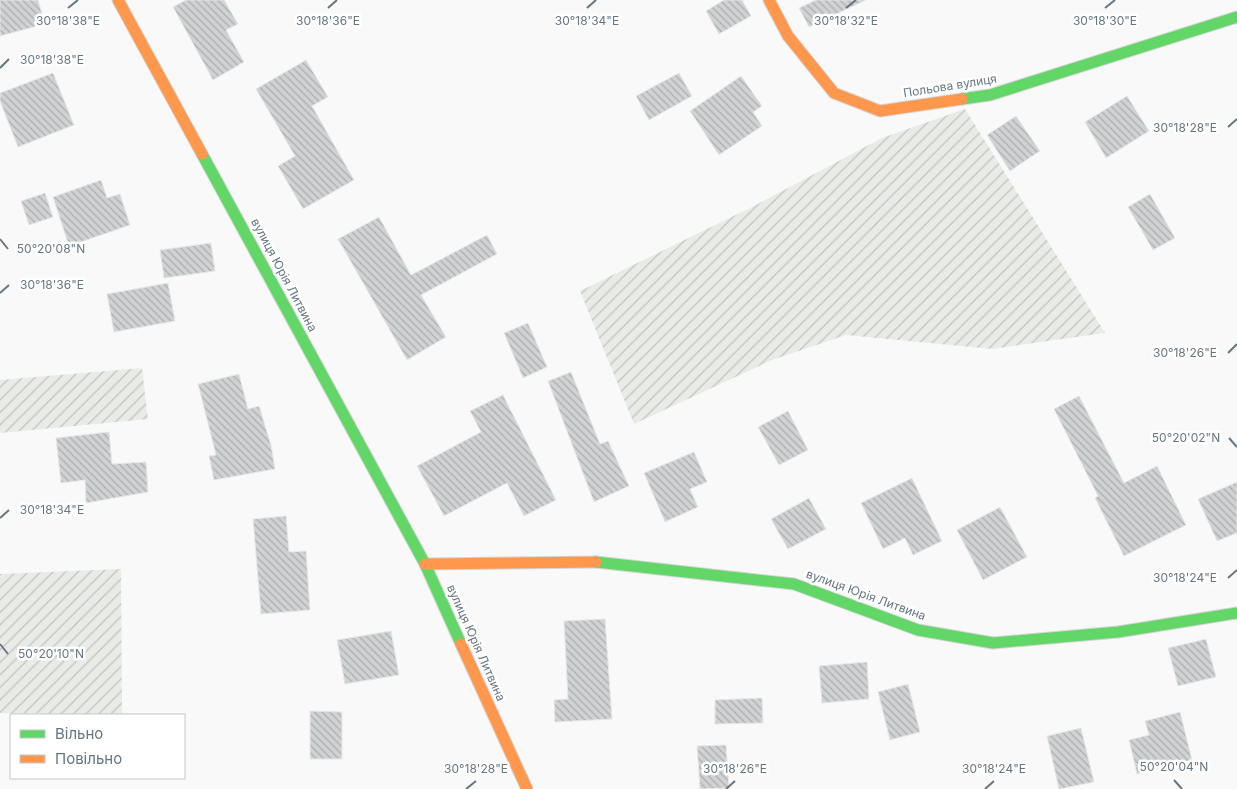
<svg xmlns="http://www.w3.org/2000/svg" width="1237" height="789" font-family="Inter,sans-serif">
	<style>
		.garden { fill: url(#garden-furrows) }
		.building { fill: url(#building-back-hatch); stroke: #e8e8e8 }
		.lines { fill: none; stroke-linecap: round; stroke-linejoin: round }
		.fast-casing { stroke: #d5d6d7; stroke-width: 13 }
		.slow-casing { stroke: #d5d6d7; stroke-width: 13 }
		.fast { stroke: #63d668; stroke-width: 11 }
		.slow { stroke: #ff974d; stroke-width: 11 }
		.ticks { fill: none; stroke: #657683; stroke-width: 2 }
		.labels { text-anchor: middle; stroke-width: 5; stroke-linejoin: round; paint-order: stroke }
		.street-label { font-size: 12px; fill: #657683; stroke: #fff }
		.ticks-label { font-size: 12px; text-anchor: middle; fill: #657683; stroke: #fff; stroke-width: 5; stroke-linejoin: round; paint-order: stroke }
	</style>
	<defs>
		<pattern id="garden-furrows" width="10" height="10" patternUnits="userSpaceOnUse" patternTransform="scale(1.25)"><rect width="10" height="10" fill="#e8ebe6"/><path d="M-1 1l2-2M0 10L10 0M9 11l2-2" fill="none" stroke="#c0c3c0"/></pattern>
		<pattern id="building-back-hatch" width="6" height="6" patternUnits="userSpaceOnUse" patternTransform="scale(1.25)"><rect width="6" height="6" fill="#d0d2d3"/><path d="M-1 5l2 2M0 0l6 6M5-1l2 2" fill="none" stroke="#acafb1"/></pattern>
	</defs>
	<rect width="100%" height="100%" fill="#f9f9f9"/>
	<path class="garden" d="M965,109l140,224 -113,16 -146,-14 -74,25 -138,64 -54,-133 172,-84 130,-69z
		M142,368l6,51 -148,14v-53z
		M121,569l1,146 -122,-2v-139z"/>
	<path class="building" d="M0,0h38l7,24 -45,12z
		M186,0h38l14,24 -12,6 18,32 -31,18 -40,-73z
		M724,0h18l9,16 -32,18 -13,-23z
		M816,0h50l-57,27 -10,-19z
		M306,60l22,37 -16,9 42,74 -51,29 -25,-43 17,-10 -39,-67z
		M53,73l21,52 -56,22 -18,-46v-8z
		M679,73l13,23 -43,24 -13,-24z
		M741,76l21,30 -9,6 9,14 -43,29 -29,-44z
		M1127,96l22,35 -43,27 -21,-36z
		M1016,116l24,35 -30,20 -23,-36z
		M101,180l6,18 13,-4 10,31 -61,21 -16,-49z
		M45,193l8,24 -24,8 -8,-24z
		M1150,194l25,44 -22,12 -25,-43z
		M379,217l32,58 76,-40 10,19 -76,41 25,42 -39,23 -69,-121z
		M211,243l4,28 -51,7 -4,-28z
		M168,283l7,38 -61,11 -7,-38z
		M528,323l19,44 -24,11 -19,-45z
		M571,372l29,72 8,-3 21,45 -35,16 -46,-121z
		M239,374l9,35 11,-3 12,39 4,24 -61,11 -5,-24 7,-1 -18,-71z
		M503,395l53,105 -32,16 -17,-33 -63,33 -27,-50 64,-34 -11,-21z
		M1079,396l45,87 33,-17 29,59 -62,31 -29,-58 3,-2 -44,-87z
		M788,411l20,39 -29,15 -21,-38z
		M109,432l3,32 34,-2 2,30 -62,11 -1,-23 -24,3 -5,-45z
		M694,452l13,30 -17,7 8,18 -33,15 -21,-49z
		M912,478l30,63 -29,14 -8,-17 -22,11 -22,-46z
		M1237,482v51l-20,8 -19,-42z
		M809,498l17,31 -38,20 -17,-30z
		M1000,507l27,50 -44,23 -26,-50z
		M286,516l3,36 17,-1 4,59 -49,4 -8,-95z
		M605,619l7,100 -57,3 -1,-22 14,-1 -4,-78z
		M391,631l8,44 -54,9 -8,-44z
		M1206,639l10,38 -38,9 -10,-38z
		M867,662l2,37 -47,4 -3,-37z
		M908,684l12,48 -30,8 -12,-48z
		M762,698l1,25 -48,1v-24z
		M310,711l32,1v47h-32z
		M1180,712l12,48 -55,14 -8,-34 20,-5 -4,-14z
		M1081,728l13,54 -35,7 -12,-53z
		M726,745l3,43 -29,1 -3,-43z"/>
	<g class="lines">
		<g class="fast-casing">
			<path id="fast" d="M962,99l28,-4 247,-78
				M202,154l223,410 36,80
				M596,562l198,22 124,46 75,13 125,-11 119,-19"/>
		</g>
		<g class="slow-casing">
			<path id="slow" d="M118,0l84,154
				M769,0l19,36 46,57 46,18 82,-12
				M425,564l171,-2
				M461,644l66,145"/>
		</g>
		<use href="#fast" class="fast"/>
		<use href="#slow" class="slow"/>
	</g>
	<path class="ticks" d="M68,8l10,-8M328,8l9,-8M587,8l9,-8M846,8l10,-8M1105,8l10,-8M0,68l9,-9M1228,127l9,-8M0,239l8,10M0,293l9,-8M1228,353l9,-9M1229,438l8,9M0,518l9,-8M1228,578l9,-8M0,644l8,10M1174,780l8,9M466,789l10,-8M726,789l9,-8M985,789l9,-8"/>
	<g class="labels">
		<g class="street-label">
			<text transform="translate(950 86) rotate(-9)" y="4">Польова вулиця</text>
			<text transform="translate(284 275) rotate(62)" y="4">вулиця Юрія Литвина</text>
			<text transform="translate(866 595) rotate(20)" y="4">вулиця Юрія Литвина</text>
			<text transform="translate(476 643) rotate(66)" y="4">вулиця Юрія Литвина</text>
		</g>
	</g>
	<g class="ticks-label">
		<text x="68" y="25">30°18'38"E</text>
		<text x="328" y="25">30°18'36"E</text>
		<text x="587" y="25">30°18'34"E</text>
		<text x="846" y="25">30°18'32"E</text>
		<text x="1105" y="25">30°18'30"E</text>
		<text x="52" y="64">30°18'38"E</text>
		<text x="1185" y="132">30°18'28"E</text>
		<text x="51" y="253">50°20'08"N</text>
		<text x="52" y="289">30°18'36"E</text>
		<text x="1185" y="357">30°18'26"E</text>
		<text x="1186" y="442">50°20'02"N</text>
		<text x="52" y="514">30°18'34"E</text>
		<text x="1185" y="582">30°18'24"E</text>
		<text x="51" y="658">50°20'10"N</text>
		<text x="1174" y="771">50°20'04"N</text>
		<text x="476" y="773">30°18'28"E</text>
		<text x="735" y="773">30°18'26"E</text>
		<text x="994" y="773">30°18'24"E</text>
	</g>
	<rect x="10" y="714" width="175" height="65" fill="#ffffff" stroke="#c1c8cd"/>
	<rect x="20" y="730" width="25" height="8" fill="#63d668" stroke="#c1c8cd"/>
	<text x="55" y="739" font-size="15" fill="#657683">Вільно</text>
	<rect x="20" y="755" width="25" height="8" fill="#ff974d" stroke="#c1c8cd"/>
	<text x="55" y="764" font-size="15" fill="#657683">Повільно</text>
</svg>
